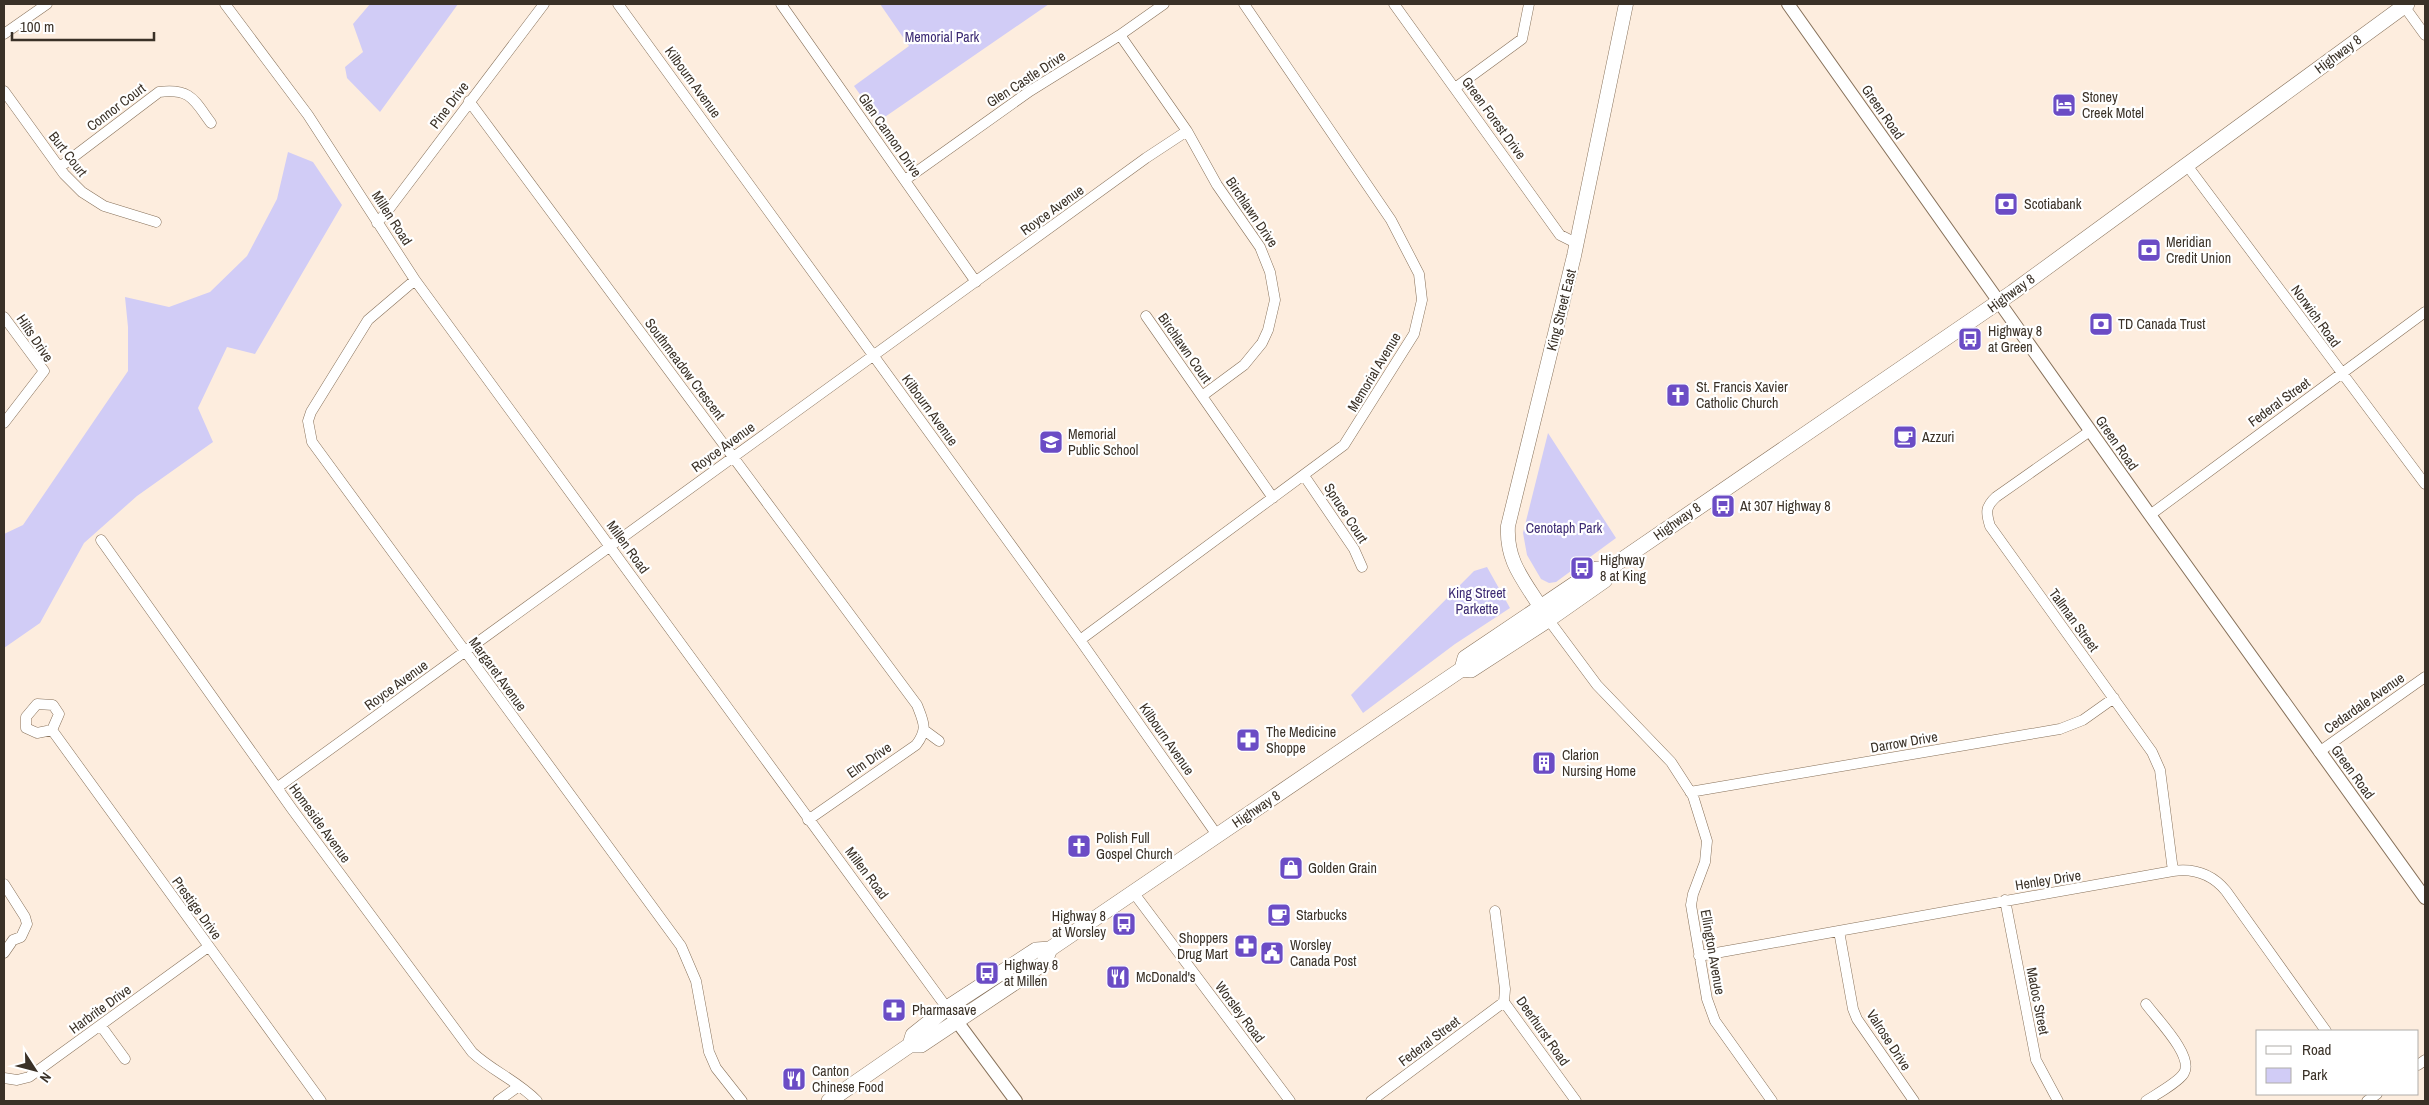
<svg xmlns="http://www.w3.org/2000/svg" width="2429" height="1105" font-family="'Archivo Narrow',sans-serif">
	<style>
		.green { fill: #d1ccf6 }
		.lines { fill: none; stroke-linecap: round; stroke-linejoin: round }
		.minor-casing { stroke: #87715a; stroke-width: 11 }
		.tertiary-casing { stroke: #87715a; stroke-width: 14 }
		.secondary-casing { stroke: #87715a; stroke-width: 15 }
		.primary-casing { stroke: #87715a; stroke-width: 16 }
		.minor { stroke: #fff; stroke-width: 10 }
		.tertiary { stroke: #fff; stroke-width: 12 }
		.secondary { stroke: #fff; stroke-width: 14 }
		.primary { stroke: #fff; stroke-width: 15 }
		.labels { text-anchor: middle; stroke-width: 4.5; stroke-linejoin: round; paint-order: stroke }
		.park-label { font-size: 14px; fill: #3c2a73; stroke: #fff }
		.street-label { font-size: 14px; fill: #3a3127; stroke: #fff }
		.poi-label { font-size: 14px; fill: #3a3127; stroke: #fff; text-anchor: start }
	</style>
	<rect width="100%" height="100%" fill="#fdedde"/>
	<path class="green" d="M370,4h88l-78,108 -33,-34 -2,-11 18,-15 -10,-28z
		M880,4h169l-170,117 -25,-35 55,-40z
		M288,152l25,10 29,43 -87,149 -28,-7 -29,61 15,34 -76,54 -53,47 -44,80 -36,25v-114l19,-9 105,-154v-44l-3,-30 44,10 41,-15 37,-36 30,-57z
		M1548,433l68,105 -60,44 -7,1 -8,-4 -14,-24 -4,-22z
		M1487,567l23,41 -55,36 -92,69 -12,-18 123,-124z"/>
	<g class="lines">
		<g class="minor-casing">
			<path id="minor" d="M225,4l83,111 107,165 532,728
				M618,4l462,636 137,195
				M781,4l195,278
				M1394,4l166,231 16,8
				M2404,6l21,29
				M4,34l43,-30
				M1120,35l67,96 30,54 43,62 10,25 5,28 -7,30 -6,13 -18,22 -42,31
				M1455,88l67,-49 7,-35
				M4,91l60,83 18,18 22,14 52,16
				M469,101l448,604c7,18 11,24 -1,40l-108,75
				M2186,164l239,320
				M60,167l99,-75c32,-4 35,8 52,31
				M905,180l125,-89 90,-56 44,-31
				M377,223l12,-14 155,-205
				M415,280l-47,40 -57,92 -3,9 4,21 369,504 15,35 13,71 7,16 26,33
				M1146,316l127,182
				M4,317l40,54 -40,52
				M2090,431l-94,66c-11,10 -10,16 -6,29l162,226 8,18 13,101
				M1305,477l49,72 8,18
				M2150,515l275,-203
				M101,540l191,269 180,243c20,19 46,29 65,49
				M1545,615l52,70 74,77 22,34 14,45 -2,21 -12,32 -2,11 16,94 8,22 57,80
				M1080,640l264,-195 70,-111 8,-34 -3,-26 -28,-54 -147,-216
				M52,730l-15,3 -11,-5v-11l11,-13 16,1 6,9 -7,16 269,371
				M924,730l15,11
				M2319,752l106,-75
				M278,787l868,-629 41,-27
				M1690,792l370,-63 23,-9 31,-22
				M4,884l21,33 2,7 -6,13 -8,3 -9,13
				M1133,892l157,209
				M2005,900l31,160 22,41
				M1495,911l10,78 -1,13 72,99
				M1839,931l14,78 4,10 57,82
				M1699,956l474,-85c22,-3 39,3 53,20l100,140
				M101,1026l24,33
				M2418,1065l7,-5
				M4,1078l13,2 12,-3 179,-130
				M498,1101l21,-15
				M1371,1101l133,-99
				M2146,1101c9,-6 33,-19 38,-28 10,-17 -27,-54 -38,-69
				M2367,1101l10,-7"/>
		</g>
		<g class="tertiary-casing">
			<path id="tertiary" d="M1788,4l362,511 275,383
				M947,1008l69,93"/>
		</g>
		<g class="secondary-casing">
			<path id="secondary" d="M1541,608c-18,-29 -35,-47 -33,-82l66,-270 52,-252"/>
		</g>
		<g class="primary-casing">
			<path id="primary" d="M1462,669l9,1 77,-50 57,-40 2,-10
				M910,1045l3,-10 34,-27 89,-58 14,-1 412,-280 3,-11 132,-89 10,1 406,-278 394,-288
				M829,1101l81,-56h11l123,-82 6,-14"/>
		</g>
		<use href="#minor" class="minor"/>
		<use href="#tertiary" class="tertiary"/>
		<use href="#secondary" class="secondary"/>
		<use href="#primary" class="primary"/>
	</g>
	<defs>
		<g id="hotel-square" transform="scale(1.25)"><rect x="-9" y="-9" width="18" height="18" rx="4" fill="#6b4cc5" stroke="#fff"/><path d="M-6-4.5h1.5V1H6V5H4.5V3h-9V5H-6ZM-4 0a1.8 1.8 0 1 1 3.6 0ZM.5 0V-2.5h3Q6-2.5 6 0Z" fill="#fff"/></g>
		<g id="bank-square" transform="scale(1.25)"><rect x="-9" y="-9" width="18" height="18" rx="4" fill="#6b4cc5" stroke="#fff"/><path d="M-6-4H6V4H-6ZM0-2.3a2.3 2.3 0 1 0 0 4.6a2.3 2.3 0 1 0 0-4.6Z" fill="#fff"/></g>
		<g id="bus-square" transform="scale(1.25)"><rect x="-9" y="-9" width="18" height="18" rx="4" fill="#6b4cc5" stroke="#fff"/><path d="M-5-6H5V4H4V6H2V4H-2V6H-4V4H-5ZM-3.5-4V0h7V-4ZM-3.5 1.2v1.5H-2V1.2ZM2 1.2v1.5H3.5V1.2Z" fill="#fff"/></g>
		<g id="church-square" transform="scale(1.25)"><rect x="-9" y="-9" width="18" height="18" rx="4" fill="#6b4cc5" stroke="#fff"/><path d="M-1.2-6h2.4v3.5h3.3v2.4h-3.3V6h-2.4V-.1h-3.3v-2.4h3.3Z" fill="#fff"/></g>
		<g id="cafe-square" transform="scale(1.25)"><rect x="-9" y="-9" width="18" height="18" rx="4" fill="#6b4cc5" stroke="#fff"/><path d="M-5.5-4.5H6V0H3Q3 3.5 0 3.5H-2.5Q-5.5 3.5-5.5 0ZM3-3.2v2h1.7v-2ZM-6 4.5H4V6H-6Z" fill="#fff"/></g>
		<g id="school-square" transform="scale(1.25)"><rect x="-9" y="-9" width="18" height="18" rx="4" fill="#6b4cc5" stroke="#fff"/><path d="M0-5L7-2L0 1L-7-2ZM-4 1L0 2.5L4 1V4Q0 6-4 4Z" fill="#fff"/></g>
		<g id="pharmacy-square" transform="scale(1.25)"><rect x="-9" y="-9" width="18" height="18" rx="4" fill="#6b4cc5" stroke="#fff"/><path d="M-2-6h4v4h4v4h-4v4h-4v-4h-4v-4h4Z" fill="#fff"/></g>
		<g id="building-square" transform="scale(1.25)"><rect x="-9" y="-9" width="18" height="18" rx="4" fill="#6b4cc5" stroke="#fff"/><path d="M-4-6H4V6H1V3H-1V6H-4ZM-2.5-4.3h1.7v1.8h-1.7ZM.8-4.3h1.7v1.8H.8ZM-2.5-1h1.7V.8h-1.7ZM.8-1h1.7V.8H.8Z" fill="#fff"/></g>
		<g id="shop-square" transform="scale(1.25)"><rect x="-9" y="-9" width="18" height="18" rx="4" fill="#6b4cc5" stroke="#fff"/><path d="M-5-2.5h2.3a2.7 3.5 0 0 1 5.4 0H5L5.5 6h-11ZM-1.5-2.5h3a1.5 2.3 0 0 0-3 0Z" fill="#fff"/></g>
		<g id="civic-square" transform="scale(1.25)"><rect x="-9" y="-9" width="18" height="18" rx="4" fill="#6b4cc5" stroke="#fff"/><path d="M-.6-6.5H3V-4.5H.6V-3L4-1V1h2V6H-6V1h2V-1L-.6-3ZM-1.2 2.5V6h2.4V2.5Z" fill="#fff"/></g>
		<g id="restaurant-square" transform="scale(1.25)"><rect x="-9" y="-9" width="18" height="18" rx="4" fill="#6b4cc5" stroke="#fff"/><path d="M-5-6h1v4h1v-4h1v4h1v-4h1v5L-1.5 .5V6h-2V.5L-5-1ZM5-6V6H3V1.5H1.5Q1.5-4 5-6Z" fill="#fff"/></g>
	</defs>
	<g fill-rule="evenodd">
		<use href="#hotel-square" x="2064" y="105"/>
		<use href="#bank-square" x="2006" y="204"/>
		<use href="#bank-square" x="2149" y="250"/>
		<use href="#bank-square" x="2101" y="324"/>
		<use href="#bus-square" x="1970" y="339"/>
		<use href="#church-square" x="1678" y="395"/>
		<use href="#cafe-square" x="1905" y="437"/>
		<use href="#school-square" x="1051" y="442"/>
		<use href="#bus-square" x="1723" y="506"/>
		<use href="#bus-square" x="1582" y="568"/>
		<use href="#pharmacy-square" x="1248" y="740"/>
		<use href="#building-square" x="1544" y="763"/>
		<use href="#church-square" x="1079" y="846"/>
		<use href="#shop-square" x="1291" y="868"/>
		<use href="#cafe-square" x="1279" y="915"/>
		<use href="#bus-square" x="1124" y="924"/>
		<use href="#pharmacy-square" x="1246" y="946"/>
		<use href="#civic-square" x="1272" y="953"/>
		<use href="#bus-square" x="987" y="973"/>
		<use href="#restaurant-square" x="1118" y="977"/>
		<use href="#pharmacy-square" x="894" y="1010"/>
		<use href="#restaurant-square" x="794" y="1079"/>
	</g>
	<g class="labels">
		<g class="park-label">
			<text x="942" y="42">Memorial Park</text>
			<text x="1564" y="533">Cenotaph Park</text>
			<text x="1477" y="598">King Street<tspan x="1477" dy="16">Parkette</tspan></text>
		</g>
		<g class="street-label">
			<text transform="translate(2338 54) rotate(-37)" y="5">Highway 8</text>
			<text transform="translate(1026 79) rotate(-33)" y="5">Glen Castle Drive</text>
			<text transform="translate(693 82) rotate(54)" y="5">Kilbourn Avenue</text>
			<text transform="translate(449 105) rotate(-53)" y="5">Pine Drive</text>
			<text transform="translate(116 107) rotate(-37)" y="5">Connor Court</text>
			<text transform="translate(1883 112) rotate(55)" y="5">Green Road</text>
			<text transform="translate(1494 118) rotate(54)" y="5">Green Forest Drive</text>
			<text transform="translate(890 135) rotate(55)" y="5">Glen Cannon Drive</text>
			<text transform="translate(68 154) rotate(52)" y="5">Burt Court</text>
			<text transform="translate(1052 210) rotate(-36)" y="5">Royce Avenue</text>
			<text transform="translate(1252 212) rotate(56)" y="5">Birchlawn Drive</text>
			<text transform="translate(392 218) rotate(57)" y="5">Millen Road</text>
			<text transform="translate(2011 293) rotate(-36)" y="5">Highway 8</text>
			<text transform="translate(1561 310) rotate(-76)" y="5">King Street East</text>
			<text transform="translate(2316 316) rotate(54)" y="5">Norwich Road</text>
			<text transform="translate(35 338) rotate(56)" y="5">Hilts Drive</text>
			<text transform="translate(1185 348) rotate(55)" y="5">Birchlawn Court</text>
			<text transform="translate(685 369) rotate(53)" y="5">Southmeadow Crescent</text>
			<text transform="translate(1374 372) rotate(-59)" y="5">Memorial Avenue</text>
			<text transform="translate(2279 402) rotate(-36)" y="5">Federal Street</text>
			<text transform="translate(930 410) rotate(54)" y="5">Kilbourn Avenue</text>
			<text transform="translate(2117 443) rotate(55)" y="5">Green Road</text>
			<text transform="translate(723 447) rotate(-36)" y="5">Royce Avenue</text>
			<text transform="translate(1346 513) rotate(57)" y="5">Spruce Court</text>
			<text transform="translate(1677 521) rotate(-35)" y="5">Highway 8</text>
			<text transform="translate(628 547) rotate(54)" y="5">Millen Road</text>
			<text transform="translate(2074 620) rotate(54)" y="5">Tallman Street</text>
			<text transform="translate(498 674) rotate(54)" y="5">Margaret Avenue</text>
			<text transform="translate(396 685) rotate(-36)" y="5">Royce Avenue</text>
			<text transform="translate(2364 703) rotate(-35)" y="5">Cedardale Avenue</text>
			<text transform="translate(1167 739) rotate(55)" y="5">Kilbourn Avenue</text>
			<text transform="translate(1904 742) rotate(-10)" y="5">Darrow Drive</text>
			<text transform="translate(869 760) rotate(-35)" y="5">Elm Drive</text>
			<text transform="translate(2353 772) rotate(54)" y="5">Green Road</text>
			<text transform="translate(1256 809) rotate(-34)" y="5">Highway 8</text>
			<text transform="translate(320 823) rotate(54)" y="5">Homeside Avenue</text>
			<text transform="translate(867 873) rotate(53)" y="5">Millen Road</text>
			<text transform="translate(2048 880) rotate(-9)" y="5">Henley Drive</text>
			<text transform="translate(197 908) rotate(54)" y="5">Prestige Drive</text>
			<text transform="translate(1713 952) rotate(80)" y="5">Ellington Avenue</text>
			<text transform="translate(2038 1001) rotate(79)" y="5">Madoc Street</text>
			<text transform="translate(100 1009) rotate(-36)" y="5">Harbrite Drive</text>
			<text transform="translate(1240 1012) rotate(53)" y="5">Worsley Road</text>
			<text transform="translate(1543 1031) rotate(55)" y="5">Deerhurst Road</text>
			<text transform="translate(1889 1040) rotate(57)" y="5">Valrose Drive</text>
			<text transform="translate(1429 1041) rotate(-37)" y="5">Federal Street</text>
		</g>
		<g class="poi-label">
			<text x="2082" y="102">Stoney<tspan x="2082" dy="16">Creek Motel</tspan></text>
			<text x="2024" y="209">Scotiabank</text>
			<text x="2166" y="247">Meridian<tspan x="2166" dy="16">Credit Union</tspan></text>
			<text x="2118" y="329">TD Canada Trust</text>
			<text x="1988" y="336">Highway 8<tspan x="1988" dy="16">at Green</tspan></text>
			<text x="1696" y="392">St. Francis Xavier<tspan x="1696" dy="16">Catholic Church</tspan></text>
			<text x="1068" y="439">Memorial<tspan x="1068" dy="16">Public School</tspan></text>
			<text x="1922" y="442">Azzuri</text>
			<text x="1740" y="511">At 307 Highway 8</text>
			<text x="1600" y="565">Highway<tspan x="1600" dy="16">8 at King</tspan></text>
			<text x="1266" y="737">The Medicine<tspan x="1266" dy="16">Shoppe</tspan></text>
			<text x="1562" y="760">Clarion<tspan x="1562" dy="16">Nursing Home</tspan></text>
			<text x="1096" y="843">Polish Full<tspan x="1096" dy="16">Gospel Church</tspan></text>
			<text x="1308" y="873">Golden Grain</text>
			<text x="1296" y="920">Starbucks</text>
			<text x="1106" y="921" text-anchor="end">Highway 8<tspan x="1106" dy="16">at Worsley</tspan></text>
			<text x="1228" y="943" text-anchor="end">Shoppers<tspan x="1228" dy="16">Drug Mart</tspan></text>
			<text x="1290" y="950">Worsley<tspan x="1290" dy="16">Canada Post</tspan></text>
			<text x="1004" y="970">Highway 8<tspan x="1004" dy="16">at Millen</tspan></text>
			<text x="1136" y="982">McDonald's</text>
			<text x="912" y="1015">Pharmasave</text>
			<text x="812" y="1076">Canton<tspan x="812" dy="16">Chinese Food</tspan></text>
		</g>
	</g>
	<rect width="2429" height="1105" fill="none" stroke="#3a3127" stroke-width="10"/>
	<rect x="2256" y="1030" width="162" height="65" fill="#ffffff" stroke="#b0ada9"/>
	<rect x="2266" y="1046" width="25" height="8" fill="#ffffff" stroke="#b0ada9"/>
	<text x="2302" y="1055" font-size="15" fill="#3a3127">Road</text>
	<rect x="2266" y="1068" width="25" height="15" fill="#d1ccf6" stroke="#b0ada9"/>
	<text x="2302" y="1080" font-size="15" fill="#3a3127">Park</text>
	<g transform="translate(35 1070) rotate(126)" stroke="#ffffff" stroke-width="4" paint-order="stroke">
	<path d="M0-4L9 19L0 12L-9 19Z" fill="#3a3127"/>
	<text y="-8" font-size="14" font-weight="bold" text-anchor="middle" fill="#3a3127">N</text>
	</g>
	<path d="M12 32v8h142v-8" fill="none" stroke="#3a3127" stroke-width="2.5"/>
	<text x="20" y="32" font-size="15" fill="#3a3127" stroke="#ffffff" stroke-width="4" paint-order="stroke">100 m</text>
</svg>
